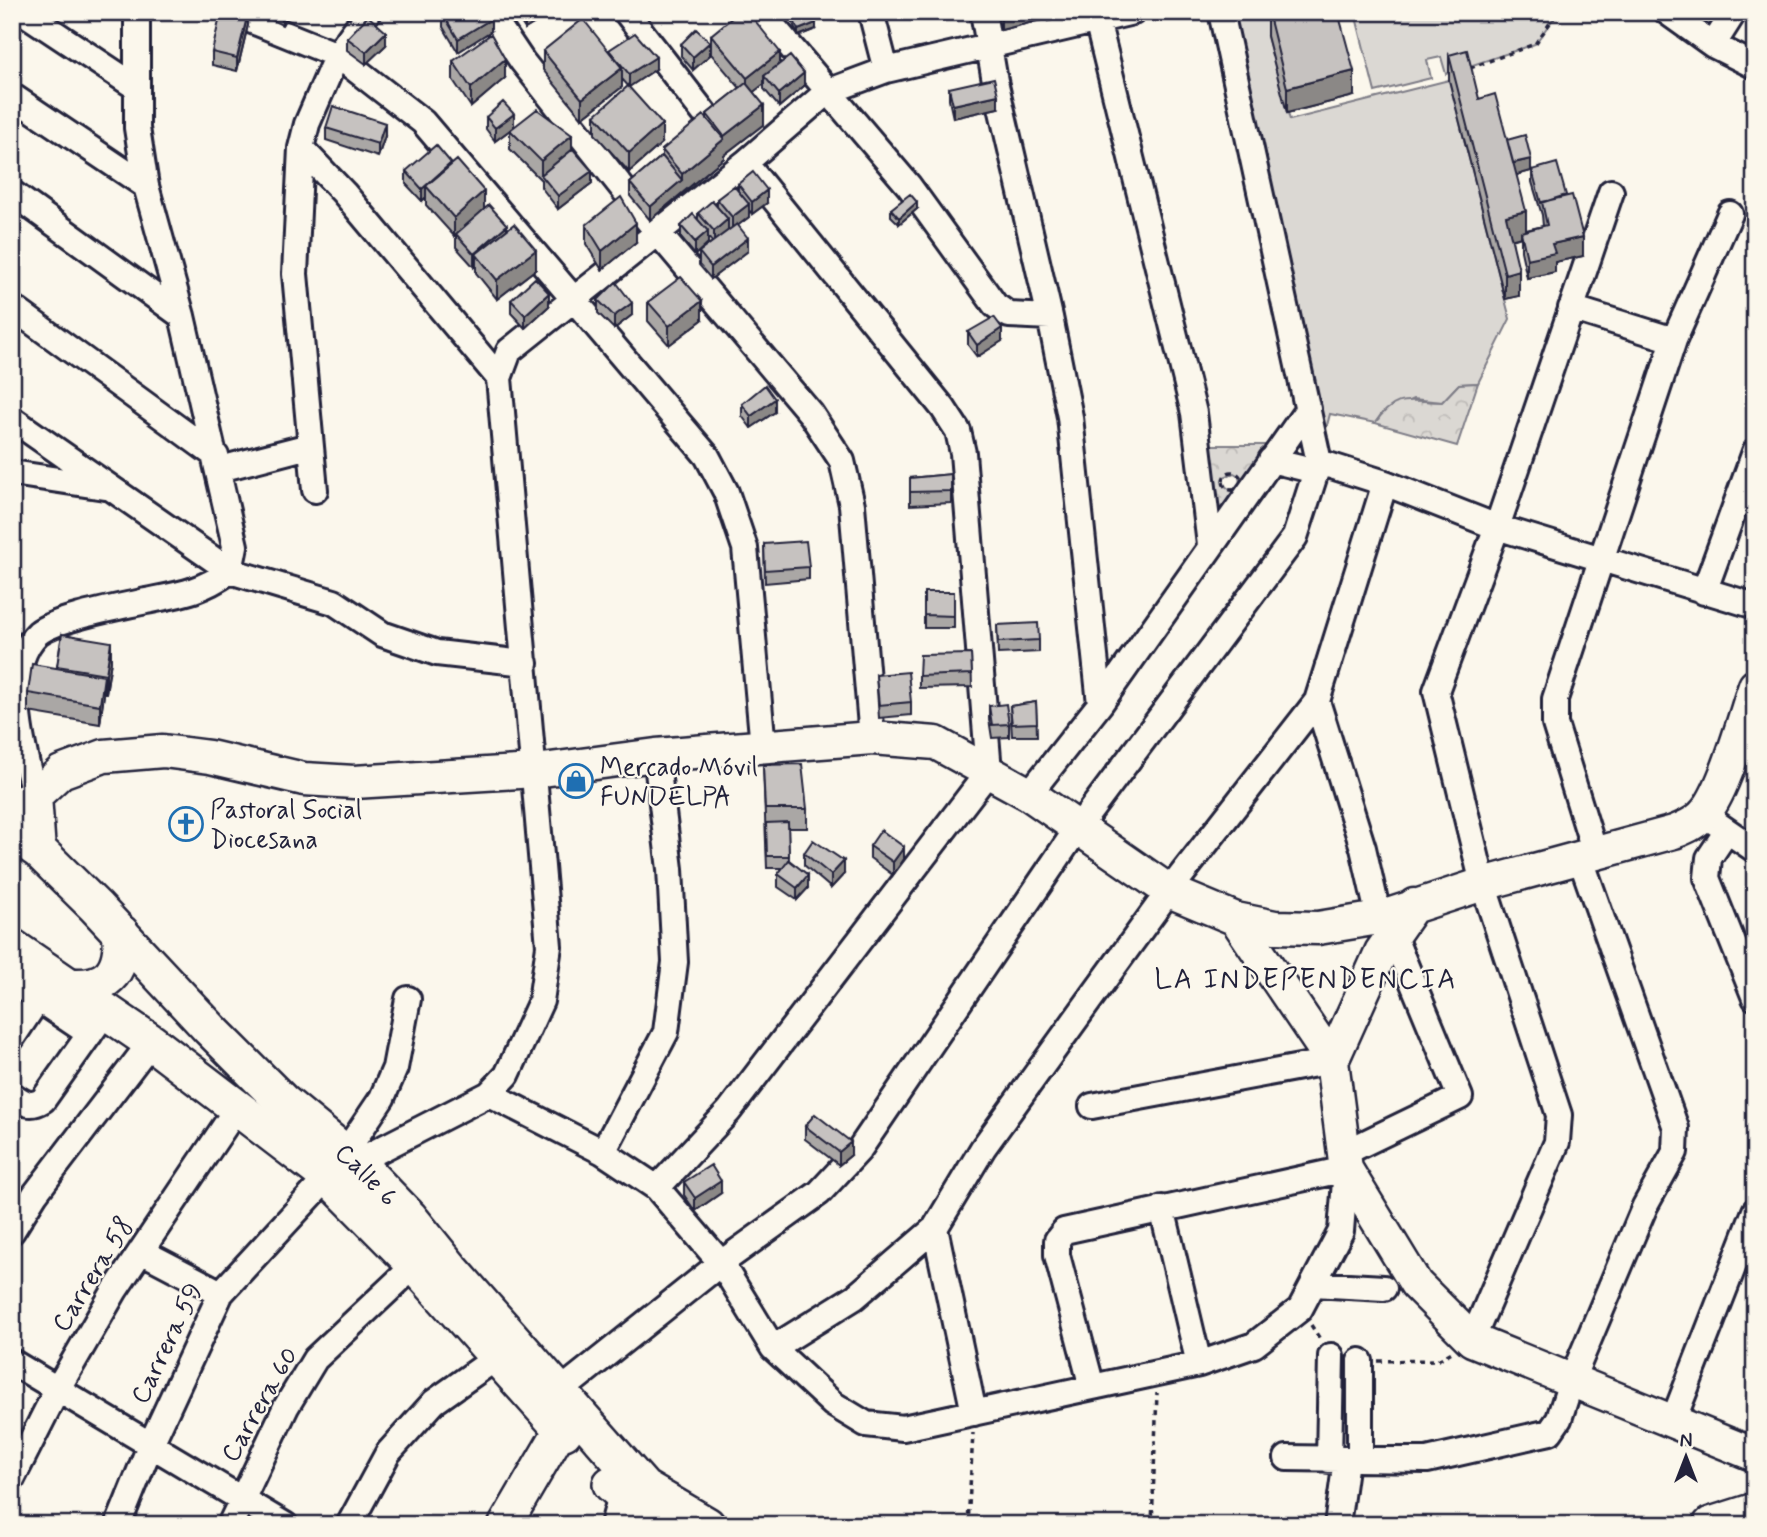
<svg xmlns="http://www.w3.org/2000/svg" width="1767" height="1537" font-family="Mynerve,sans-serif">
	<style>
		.green { fill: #dbd8d3; stroke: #7e7d87; stroke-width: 2 }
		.forest { fill: url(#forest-crowns); stroke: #7e7d87; stroke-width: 2; fill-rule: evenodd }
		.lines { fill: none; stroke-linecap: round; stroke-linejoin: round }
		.minor-casing { stroke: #22223b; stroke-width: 30 }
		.major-casing { stroke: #22223b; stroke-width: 37 }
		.highway-casing { stroke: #22223b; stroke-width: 40 }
		.path { stroke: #22223b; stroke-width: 3.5; stroke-dasharray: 5 5; stroke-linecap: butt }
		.minor { stroke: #fbf7ec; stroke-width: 24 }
		.major { stroke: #fbf7ec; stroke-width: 32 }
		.highway { stroke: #fbf7ec; stroke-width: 35 }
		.wall { fill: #aaa7a5; stroke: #22223b; stroke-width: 2 }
		.shaded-wall { fill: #8b8886; stroke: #22223b; stroke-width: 2 }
		.building { fill: #c6c2c0; stroke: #22223b; stroke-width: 2 }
		.labels { text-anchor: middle; stroke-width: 5; stroke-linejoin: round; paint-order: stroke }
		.poi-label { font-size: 26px; fill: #22223b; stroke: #fbf7ec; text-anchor: start }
		.street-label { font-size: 26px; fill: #22223b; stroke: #fbf7ec }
		.neighbourhood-label { font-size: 28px; letter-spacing: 2px; fill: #22223b; stroke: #fbf7ec }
	</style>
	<defs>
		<pattern id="forest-crowns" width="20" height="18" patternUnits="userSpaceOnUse" patternTransform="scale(1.75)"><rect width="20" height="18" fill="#dbd8d3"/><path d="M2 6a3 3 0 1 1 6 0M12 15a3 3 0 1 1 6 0" fill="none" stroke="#bcb9b6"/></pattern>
	</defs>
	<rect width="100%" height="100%" fill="#fbf7ec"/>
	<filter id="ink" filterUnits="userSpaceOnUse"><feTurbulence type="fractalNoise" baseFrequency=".0143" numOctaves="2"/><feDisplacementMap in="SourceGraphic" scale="14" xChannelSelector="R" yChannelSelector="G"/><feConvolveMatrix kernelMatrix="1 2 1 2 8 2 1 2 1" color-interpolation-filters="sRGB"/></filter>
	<g filter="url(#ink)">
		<path class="green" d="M1229,12h329l-23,32 -89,30 -5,-17 -14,3 4,18 -56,14 -19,-75 -89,19 23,84 159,-40 61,239 -32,64 -19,1 -17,18 -29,-3 -31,14 -7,10 -45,-9 -6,23z"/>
		<path class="forest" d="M1478,383l-21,63 -82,-23c22,-31 35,-21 67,-21l17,-18z
			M1198,445h84l-72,100zM1234,473l5,3 1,8 -3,5h-8l-5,-4v-8z"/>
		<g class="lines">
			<g class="minor-casing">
				<path id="minor" d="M23,12l113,75
					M230,12l107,43 86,67 284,334 19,36 19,56 18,199
					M489,12l33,49 136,172 153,181 31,47 10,44 20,233
					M626,12l82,106
					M761,12l148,174 86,119 14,10 41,2
					M871,12l15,58
					M983,12l12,69 55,236 20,100 30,287
					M1095,12l99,401 16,132
					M1667,12l46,33 42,21
					M1713,45l21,-33
					M12,96l134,90
					M301,148l43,45 155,185
					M12,193l170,123
					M12,307l204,149
					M1571,308l103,32
					M12,419l218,152 104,31 48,32 55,19 88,10
					M1271,460l45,11
					M1319,462l66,21 112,44 258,79
					M220,469l89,-23
					M12,473l93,14
					M315,490l-20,-216 6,-126 6,-24 30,-69 31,-43
					M1704,592l51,-140
					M1317,701l46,147 16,70
					M1029,794l71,-90 208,-295
					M35,796c-12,-44 -35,-128 3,-163 19,-15 82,-26 108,-32 35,-7 54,-9 84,-30l5,-25 -53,-230 -36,-130 -9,-58v-116
					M1713,821l42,29
					M1727,831l-18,27 -2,20 48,120
					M1595,853l-40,-129v-25l119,-359 56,-126
					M12,981l26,18 -26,39
					M38,999l52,35
					M489,1094l114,58 54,36 64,75 52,85 60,56 33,20 37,4 296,-64 55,-19 46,-36 41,-78 5,-62 -282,62 -7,9v15l35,132
					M12,1095c12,8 18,13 31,5l63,-89
					M1092,1106l240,-45
					M603,1152l63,-120 9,-70 -5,-93 -14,-114
					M345,1153l37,-55 13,-30 13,-69
					M1342,1154l118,-57 -67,-162
					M356,1162l133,-68 18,-19 34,-74 8,-55 -50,-568 10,-27 236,-188 82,-71 59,-22 247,-58
					M657,1188l72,-77 260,-340 -26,-318 -5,-22 -15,-23 -198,-245
					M1162,1208l37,156
					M935,1228l39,185
					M12,1231l23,-37 116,-152
					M141,1251l80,42
					M1313,1284l71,4
					M1472,1340l85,-198 2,-27 -76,-231 -47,-193 61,-164 114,-335
					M773,1348l82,-51 80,-69 48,-80 106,-147 80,-110 148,-190 68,-218
					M1360,1361v98
					M12,1362l273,163
					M558,1393l163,-130 98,-70 40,-43 220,-324 216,-289 24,-75 -98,-450
					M1673,1421l82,-210
					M1287,1458l140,2 123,-28 9,-13 13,-40 73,-173 30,-54 1,-24 -96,-271
					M1329,1460l2,-104
					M12,1479l45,-89 58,-100 122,-182
					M118,1525l32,-79 71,-153 107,-116
					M230,1525l56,-118 29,-48 100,-94
					M349,1525l39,-72 46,-51 62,-44
					M613,1525l8,-30
					M1337,1525l9,-65"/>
			</g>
			<g class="major-casing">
				<path id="major" d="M35,796l4,55
					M12,806l23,-10 26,-24 43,-16 59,-5 47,6 94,22 50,3 181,-11 121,-16 216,-17 64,5 93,51 140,97 67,28 39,8 43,1 61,-10 104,-34 191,-52c10,-4 20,-8 28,-16 22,-21 42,-99 53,-130
					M1236,919l96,142 14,108 70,115 56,56 283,115
					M1332,1061l49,-109 33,-47
					M505,1525l56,-96"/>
			</g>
			<g class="highway-casing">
				<g id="highway">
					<path id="s1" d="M12,832l27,19 57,56 114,122 73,73 73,60 54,56 42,52 192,218 63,37"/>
					<path d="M12,947l139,95 177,135 87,88 149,167"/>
					<path d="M66,986c40,4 57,-12 55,-53"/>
					<path d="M611,1484l45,41"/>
					<path d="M1711,1525l44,-14"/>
				</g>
			</g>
			<path class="path" d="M1470,68l65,-24 23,-32
				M1223 481a9 9 0 1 1 18 0a9 9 0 1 1-18 0Z
				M1749,932l6,-11
				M1311,1325l9,14
				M1378,1361l60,-1 14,-8
				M968,1525l5,-92
				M1152,1525l5,-132"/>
			<use href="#minor" class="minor"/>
			<use href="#major" class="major"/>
			<use href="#highway" class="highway"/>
		</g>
		<path class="wall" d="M255,12h34l-7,13z
			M341,12h12l-3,7z
			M518,12h35l-28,17 -7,-11z
			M996,12h37v10l-32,8z
			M1267,12l87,84 -67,17 -20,-77z
			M443,14l48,17 -33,21 -15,-25z
			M792,15l24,14 -18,7 -6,-15z
			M248,25l-11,46 -25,-6v-13z
			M711,35l69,28 24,23 -25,21 -15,-18v-5l-11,8 11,32 -40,31v3l-74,62 -20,-24v-13l32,-27v-6l45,-31v-5l33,-26 -29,-34z
			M347,38l39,7 -20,19 -19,-14z
			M681,44l29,11 -17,15 -12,-14z
			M543,51h66l47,18 -27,18 -7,-8v8l-40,31 -39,-48z
			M1449,55l58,85 24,31 -15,4 10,55 17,-4 -1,-11 -10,-33v-12l51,86 -28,6v10l-28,6 -6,-27v-14l-9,3 7,56 -14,3 -56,-219z
			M453,61l52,17 -34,29 -18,-27z
			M949,88l49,20 -45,10 -4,-18z
			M595,115l67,28 -33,29 -34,-38z
			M486,117l28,10 58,23 20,33 -34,26 -17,-22v-7l-31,-31v-19l4,-3 -19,14 -9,-12z
			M326,128l59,8 -7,21 -52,-17z
			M406,171l78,38 23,20 29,40 -39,30 -21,-26v-8l-2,2 -18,-20v-12l-2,1 -28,-31v-8l-4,4 -16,-17z
			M738,184l29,19 -15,11 -3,-4v7l-11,8 10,26 -37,28 -12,-14v-13l13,-10 -4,-5v6l-13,12 -14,-17v-12l17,-6v-7l19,-7v-7l21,-9z
			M891,209h26l-18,15 -8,-8z
			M586,225l50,17 -34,28 -16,-26z
			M511,300l38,6 -24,22 -14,-15z
			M598,300l34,15 -18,14 -16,-16z
			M648,302l54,18 -33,25 -21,-24z
			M968,332l34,9 -25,16 -9,-12z
			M742,404l33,8 -24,16 -9,-12z
			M951,474v29l-41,2v-27z
			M764,544l45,23v12l-44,4z
			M924,592h30v36h-30z
			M997,625l42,15v12l-41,2z
			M62,634l49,27 -5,32h-2l-4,31 -72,-12v-19l29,-25z
			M971,654l1,33 -53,1v-12z
			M876,675l35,27v13l-32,3z
			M1036,702l1,34h-25l-2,-30z
			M989,706l20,18v13l-17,1 -3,-19z
			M763,765l44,44v19h-19l1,33 19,27 -11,12 -19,-13v-13l5,-6h-16z
			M870,846l34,13 -11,16 -23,-17z
			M804,853l40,21 -13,14 -27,-23z
			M805,1126l46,29 -12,10 -34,-26z
			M684,1182l37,11 -26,18 -11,-16z"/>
		<path class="shaded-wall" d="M282,12h7l-7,13z
			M532,12h21l-28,17v-12z
			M1020,12h13v10l-32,8v-13z
			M1048,12h40l-40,9z
			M248,13v12l-11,46v-13z
			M491,19v12l-33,21v-13z
			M816,23v6l-18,7v-6z
			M386,32v13l-20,19v-12z
			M710,42v13l-17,15v-13z
			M780,52v18l-16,6v8l-17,13v-19z
			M656,57v12l-27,18v-13z
			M505,59v19l-34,29v-19z
			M622,68v19l-40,31v-19z
			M1354,71v25l-67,17v-25z
			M804,73v13l-25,21v-13z
			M998,95v13l-45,10v-13z
			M764,105v19l-40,31v3l-74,62v-13l32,-27v-6l42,-35v-3z
			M514,114v13l-19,14v-13z
			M385,123v13l-7,21v-13z
			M662,124v19l-33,29v-19z
			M572,135v19l-31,21v-14z
			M1531,159v12l-21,6v-13z
			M451,163l-25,23v11l-4,4v-12z
			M592,171v12l-34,26v-13z
			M767,190v13l-15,11v-12z
			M484,191v19l-30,26v-18z
			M917,202v7l-18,15v-6z
			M749,204v13l-17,13v-13z
			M1526,211v25l-5,-4v5l-15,4v-25z
			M728,219v13l-14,12v-13z
			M636,223v19l-34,28v-19z
			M507,225v12l-31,17v11l-2,2v-13z
			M708,231v12l-13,12v-13z
			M1583,237v19l-28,6v10l-28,6v-19l25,-15z
			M748,238v13l-37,28v-12z
			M536,250v19l-39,30v-19z
			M1519,270v26l-14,3v-25z
			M549,293v13l-24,22v-13z
			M702,301v19l-33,25v-19z
			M632,303v12l-18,14v-13z
			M1002,328v13l-25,16v-12z
			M775,399v13l-24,16v-12z
			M111,642v19l-5,32v-19z
			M104,676v19l-4,29v-19z
			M904,847v12l-11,16v-13z
			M844,861v13l-13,14v-13z
			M808,875v13l-11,12v-12z
			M851,1142v13l-12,10v-13z
			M721,1181v12l-26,18v-13z"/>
		<path class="building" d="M221,12l27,1 -11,45 -25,-6z
			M446,12h40l5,7 -33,20 -15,-25z
			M522,12h10l-7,5z
			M739,12h9l32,40 -33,26 -36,-43z
			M797,12h15l4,11 -18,7 -6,-15z
			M1000,12h20l-19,5z
			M1268,12h70l16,59 -67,17z
			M368,16l18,16 -20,20 -19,-14z
			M583,19l39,49 -40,31 -39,-48z
			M696,29l14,13 -17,15 -12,-13z
			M635,33l21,24 -27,17 -20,-24z
			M491,34l14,25 -34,29 -18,-27z
			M1467,50l12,49 16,-5 31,117 -20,5 13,54 -14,4 -56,-219z
			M790,56l14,17 -25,21 -15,-18z
			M994,78l4,17 -45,10 -4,-17z
			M746,83l18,22 -40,31 -17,-22z
			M628,86l34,38 -33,29 -34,-38z
			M503,102l11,12 -19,14 -9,-11z
			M333,106l52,17 -7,21 -52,-16z
			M537,109l35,26 -31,26 -31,-31z
			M704,115l20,24 -42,35 -20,-24z
			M1525,135l6,24 -18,4 -6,-23z
			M436,145l15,18 -29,26 -16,-18z
			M573,149l19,22 -34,25 -17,-21z
			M662,156l20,24 -32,27 -20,-24z
			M457,160l27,31 -30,27 -28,-32z
			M1557,163l9,32 -25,8 -9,-33z
			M753,172l14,18 -15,12 -14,-18z
			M734,186l15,18 -17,13 -15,-18z
			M910,194l7,8 -18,16 -8,-9z
			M1572,195l11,42 -31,7 3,9 -28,6 -6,-27 26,-7 -5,-23z
			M621,197l15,26 -34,28 -16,-26z
			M712,201l16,18 -14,12 -16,-18z
			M489,205l18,20 -33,29 -18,-20z
			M693,214l15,17 -13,11 -14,-16z
			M514,224l22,26 -39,30 -21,-26z
			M737,224l11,14 -37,29 -12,-15z
			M681,277l21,24 -33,25 -21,-24z
			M535,278l14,15 -24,22 -14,-15z
			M616,282l16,21 -18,13 -16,-16z
			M994,317l8,11 -25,17 -9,-13z
			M765,385l10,14 -24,17 -9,-12z
			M951,474v17l-41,1v-14z
			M806,541l3,26 -44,3 -1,-26z
			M924,592h30v24l-30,-1z
			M1038,623l1,17 -41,2 -1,-17z
			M62,634l49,8 -5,32 -49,-8z
			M971,654l1,20 -53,2 1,-21z
			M32,664l72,12 -4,29 -72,-12z
			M908,672l3,30 -32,3 -3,-30z
			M1036,702l1,21 -25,1 -2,-18z
			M1006,704l3,20 -17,1 -3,-19z
			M802,764l5,45h-42l-2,-44z
			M788,822l1,34h-22l-1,-33z
			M881,830l23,17 -11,15 -23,-16z
			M813,840l31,21 -13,14 -27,-22z
			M789,860l19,15 -11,13 -19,-14z
			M815,1114l36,28 -12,10 -34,-26z
			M711,1165l10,16 -26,17 -11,-16z"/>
	</g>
	<defs>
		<g id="shop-ring" transform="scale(1.75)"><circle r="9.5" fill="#fbf7ec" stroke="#1f6fb2" stroke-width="1.5"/><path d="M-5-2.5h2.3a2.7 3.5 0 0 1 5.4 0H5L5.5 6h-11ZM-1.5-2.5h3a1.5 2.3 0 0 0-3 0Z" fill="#1f6fb2"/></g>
		<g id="church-ring" transform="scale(1.75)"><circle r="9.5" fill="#fbf7ec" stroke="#1f6fb2" stroke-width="1.5"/><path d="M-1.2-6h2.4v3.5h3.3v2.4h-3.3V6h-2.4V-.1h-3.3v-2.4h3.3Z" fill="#1f6fb2"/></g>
	</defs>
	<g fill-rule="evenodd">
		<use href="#shop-ring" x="576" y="781"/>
		<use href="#church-ring" x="186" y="824"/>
	</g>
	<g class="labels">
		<g class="poi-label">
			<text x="600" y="775">Mercado Móvil<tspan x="600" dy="30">FUNDELPA</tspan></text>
			<text x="210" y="818">Pastoral Social<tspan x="210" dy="30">Diocesana</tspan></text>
		</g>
		<g class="street-label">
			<text dy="9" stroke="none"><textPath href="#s1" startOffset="494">Calle 6</textPath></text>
			<text transform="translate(92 1274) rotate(-58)" y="9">Carrera 58</text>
			<text transform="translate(166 1343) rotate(-64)" y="9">Carrera 59</text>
			<text transform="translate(259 1404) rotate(-60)" y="9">Carrera 60</text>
		</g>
		<g class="neighbourhood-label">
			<text x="1306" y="988">LA INDEPENDENCIA</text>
		</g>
	</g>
	<rect width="1767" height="1537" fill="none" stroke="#fbf7ec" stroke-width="42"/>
	<rect x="21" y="21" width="1725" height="1495" fill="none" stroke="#22223b" stroke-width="2.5" filter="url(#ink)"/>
	<g transform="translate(1686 1457)" stroke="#fbf7ec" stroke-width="5" paint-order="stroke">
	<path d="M0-5L12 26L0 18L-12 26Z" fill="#22223b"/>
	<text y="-10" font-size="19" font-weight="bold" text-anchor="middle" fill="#22223b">N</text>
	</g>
</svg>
